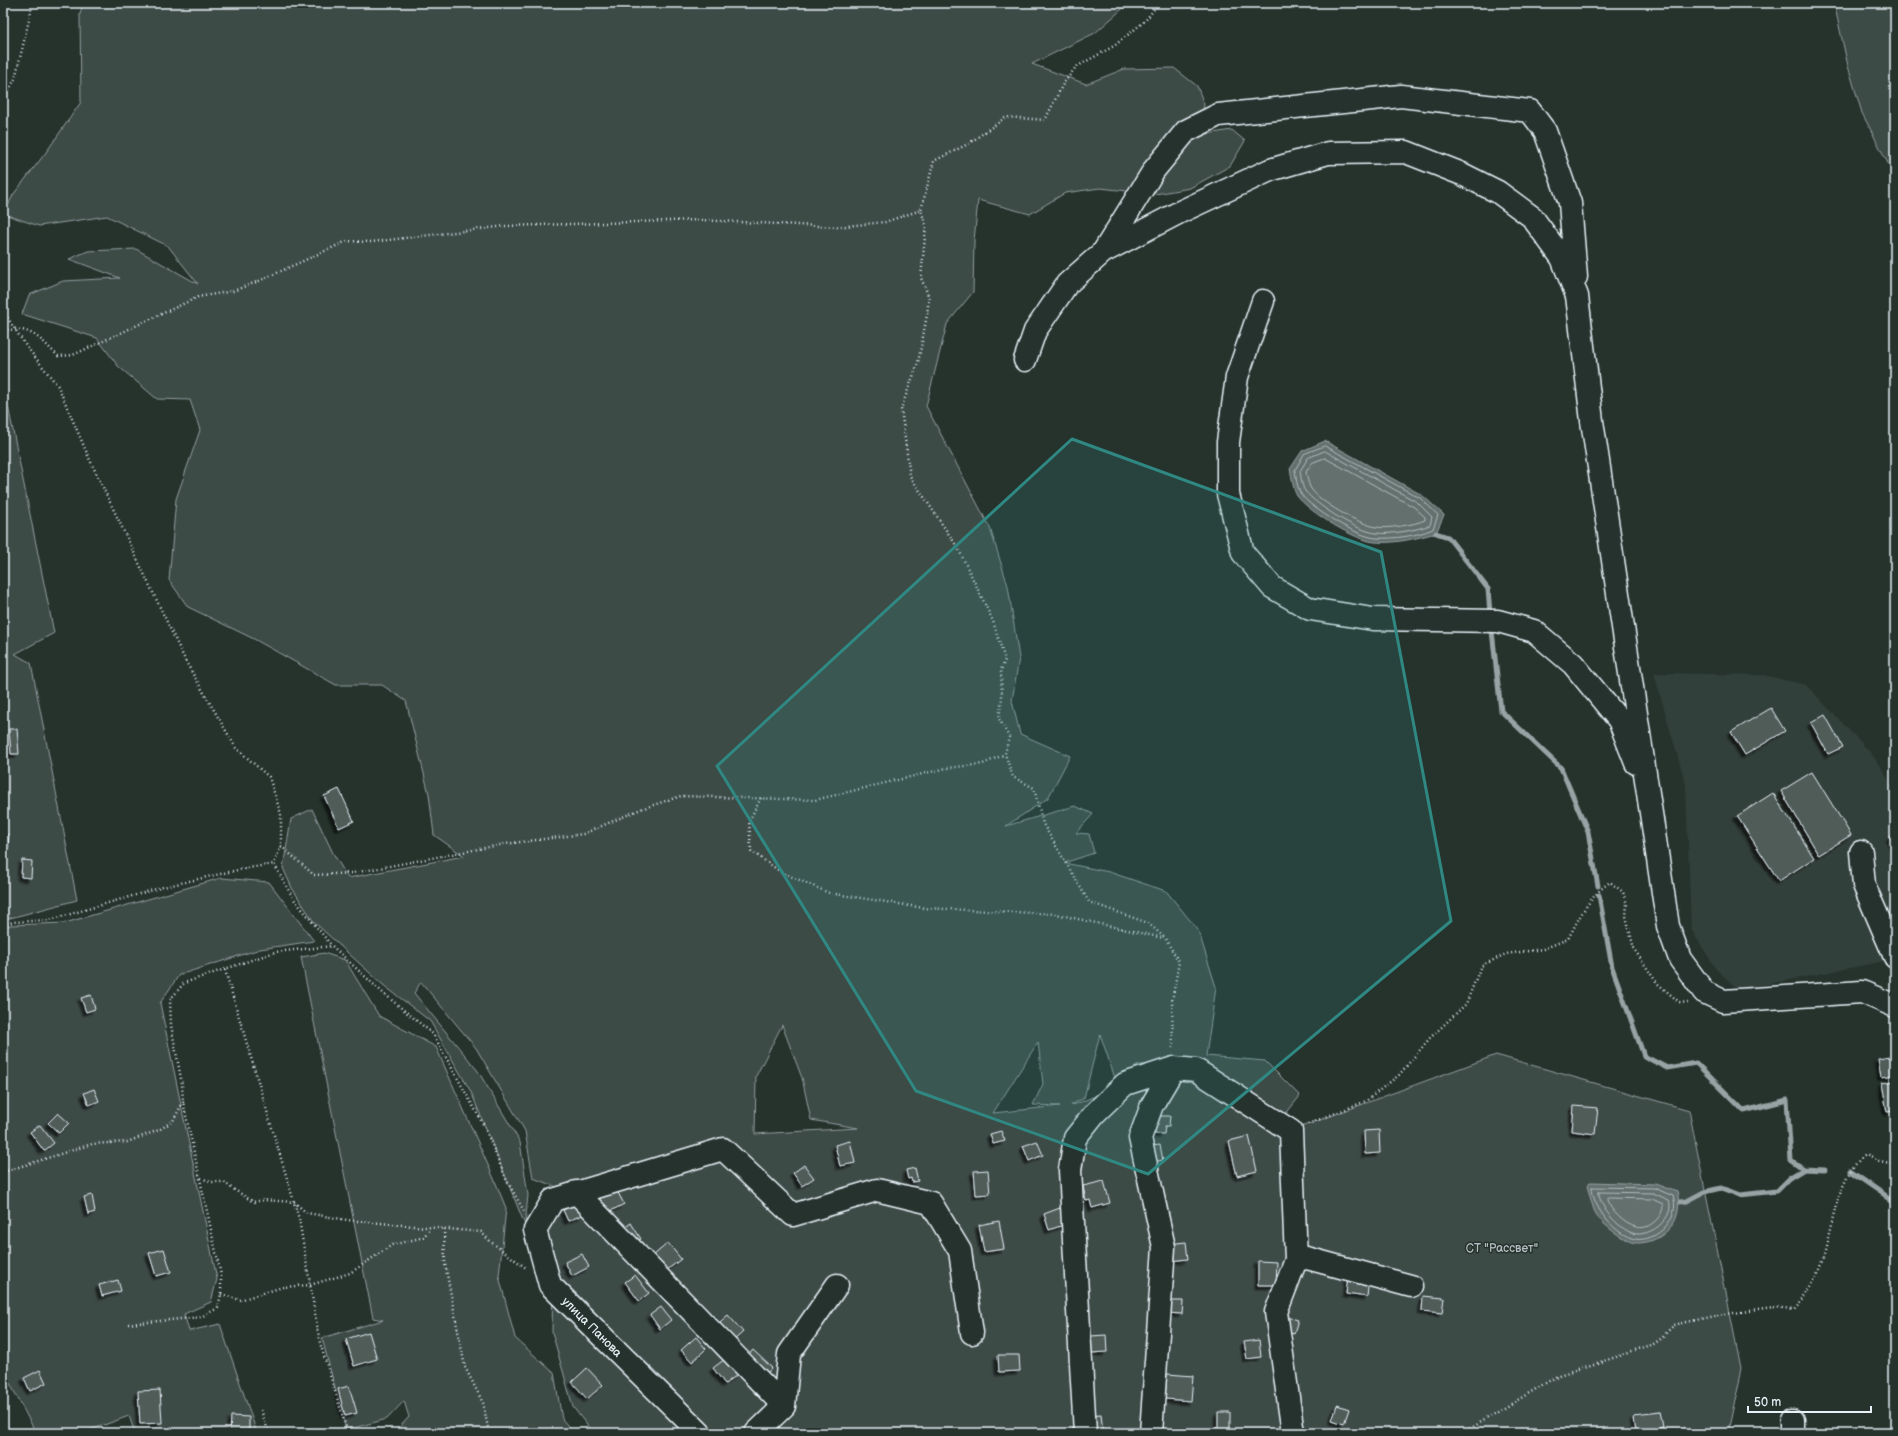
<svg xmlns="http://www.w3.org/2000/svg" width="1898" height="1436" font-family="'Balsamiq Sans',sans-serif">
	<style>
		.built { fill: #333f3a }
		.green { fill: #3e4b47; stroke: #939ea0; fill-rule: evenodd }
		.water { fill: #636f6d; stroke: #98a3a5 }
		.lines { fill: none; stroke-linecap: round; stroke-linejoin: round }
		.shore { stroke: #b3bdc0; stroke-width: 1 }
		.stream { stroke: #98a3a5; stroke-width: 5 }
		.building { fill: #505c59; stroke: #e8f1f8; filter: url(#shadow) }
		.minor-casing { stroke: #e8f1f8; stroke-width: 25 }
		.path { stroke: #e8f1f8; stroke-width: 2.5; stroke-dasharray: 1 3; stroke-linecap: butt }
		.minor { stroke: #26332d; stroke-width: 22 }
		.marked { fill: #308883; fill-opacity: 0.2; stroke: #308883; stroke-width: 3; stroke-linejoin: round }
		.labels { text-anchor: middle; stroke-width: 3; stroke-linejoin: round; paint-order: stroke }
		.park-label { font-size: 12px; fill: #b5bfc3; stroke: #26332d }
		.street-label { font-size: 12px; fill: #e8f1f8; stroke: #26332d }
	</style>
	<defs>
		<filter id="shadow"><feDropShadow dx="-3.5" dy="3.5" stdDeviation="1" flood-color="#0009"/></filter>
	</defs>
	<rect width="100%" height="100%" fill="#26332d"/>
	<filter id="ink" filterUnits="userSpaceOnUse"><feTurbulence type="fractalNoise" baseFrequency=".025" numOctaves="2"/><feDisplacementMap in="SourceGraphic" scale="8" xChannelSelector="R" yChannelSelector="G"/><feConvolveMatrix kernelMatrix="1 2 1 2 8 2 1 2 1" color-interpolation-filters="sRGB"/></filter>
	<g filter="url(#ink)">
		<path class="built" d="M1654,673l109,2 43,10 65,68 24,36v170l-156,31 -23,-21 -25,-40 -5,-144z"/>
		<path class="green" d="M83,3h1046l-34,30 -63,31 54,20 38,-15 50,-1 23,18 7,18 -4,31 32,-5 13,11 -15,25 -40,22 -35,6 -55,-6 -35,5 -35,21 -52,-14 -4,41 -1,51 -26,32 -21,82 64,122 18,58 11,72 -7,43 8,33 50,22 -22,42 -42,28 69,-20 18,8 -17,19 13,1 5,19 -30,10 45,9 57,19 32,39 18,57 -10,69 59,5 35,35 -16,20 14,12 198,-73 193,55 52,258 -14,65h-1134l-20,-26 -21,-75 1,-57 -8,-55 17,-31 -29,-11 -8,-47 -49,-83 -55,-66 -7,11 64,78 42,71 8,53 -3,30 -54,-133 -41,-71 -48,-37 -68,-62 -22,-34 -9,-20 8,-49 21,-10 21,44 15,25 116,-22 -30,-21 -5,-41 -23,-93 -24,-16h-46l-82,-46 -66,-32 -19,-27 7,-81 24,-69 -10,-30 -33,-1 -39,-33 -21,-28 -75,-24 7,-19 34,-14 57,-3 -51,-19 19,-8 48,-2 62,35 -30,-38 -61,-30 -68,10 -35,-12 9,-19 34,-44 34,-49 -1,-88zM782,1025l20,53 9,42 47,8 -103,6 1,-58zM1100,1034l16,47 22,-16h31l-93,39 -5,1 13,-7zM1038,1042l5,42 -10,21 27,1 -67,7z
			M1834,3h61v174l-33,-64 -14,-47z
			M3,381l51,252 -39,21 16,9 46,237 -74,20z
			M221,878l48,4 45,59 -54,8 -81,26 -19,28 57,276 -6,23 -27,12 5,17 31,-7 37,109h-122l-6,-17 -47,17h-46l-33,-63v-442l8,-3 54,-2z
			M324,953l21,7 34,56 57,31 59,134 11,27 -7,68 16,62 39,35 8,46 12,14h-180l15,-16 -5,-16 -17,18 -41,11 -24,-92 61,-18 -10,-2 -72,-361z"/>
		<path class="water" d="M1325,441l97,54 22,20 -8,18c-19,5 -40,11 -61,9 -19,-1 -66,-30 -78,-46 -4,-6 -5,-19 -7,-27l12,-18z
			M1590,1182l65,2 22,8c8,27 -14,52 -41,51 -10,0 -35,-20 -40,-28 -4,-9 -6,-20 -9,-29z"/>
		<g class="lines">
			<path class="shore" d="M1325,446l95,52 18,17 -5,14c-16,7 -39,10 -57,9 -18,-1 -65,-29 -75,-44 -4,-6 -5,-17 -6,-24l9,-16z
				M1325,451l92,51 15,15 -2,8c-13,5 -41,10 -54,8 -19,-2 -59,-27 -71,-42 -3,-4 -4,-14 -5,-20l8,-13z
				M1325,458l89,49 11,10v3c-11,5 -38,9 -49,7 -17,-3 -58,-25 -66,-40 -2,-4 -3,-10 -4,-15l6,-9z
				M1592,1187l62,1 19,8c8,21 -16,47 -38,43 -20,-4 -43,-32 -43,-52z
				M1599,1192l54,1 16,7c6,17 -16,35 -32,34 -15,-1 -39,-27 -38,-42z
				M1609,1198l43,1 11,5c1,12 -14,27 -27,23 -12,-3 -25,-16 -29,-27z"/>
			<path class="stream" d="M1436,533l12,4 40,52 2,24
				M1492,631l9,80 60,57 27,64 10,54
				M1599,895l13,72 32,89 23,12 29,-5 48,48 43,-11 4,60 13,9 21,1
				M1850,1171l45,31
				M1680,1202l7,-1 17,-9 17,-4 19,7 36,-4 13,-13 15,-9"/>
		</g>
		<path class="building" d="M1771,708l14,23 -40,24 -14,-23z
			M1825,715l18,32 -15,7 -17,-31z
			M9,729h8l2,25h-8z
			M1812,772l39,63 -32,20 -38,-64z
			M339,789l15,32 -15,7 -15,-32z
			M1773,793l41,65 -35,23 -42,-65z
			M3,834l6,1 -1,13h-5z
			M1895,834v14l-5,-11z
			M22,860l10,1 -1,17 -10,-1z
			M91,995l4,14 -9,3 -5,-14z
			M1895,1056v19l-14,2 -3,-18z
			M1895,1081v30l-8,1 -5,-29z
			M94,1089l5,12 -10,4 -5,-12z
			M1574,1106l24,2 -3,26 -23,-3z
			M58,1113l11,10 -10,10 -11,-10z
			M1153,1116h17l-1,10h-4l-1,8h-11z
			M40,1125l14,18 -10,8 -14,-19z
			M1379,1130l1,23 -15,1 -1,-23z
			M1001,1131l4,10 -12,3 -3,-10z
			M1249,1136l8,35 -20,5 -8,-35z
			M850,1141l5,22 -15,3 -5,-21z
			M1037,1141l6,14 -14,6 -6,-15z
			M1160,1145l3,15 -10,2 -2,-16z
			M804,1165l10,13 -12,8 -9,-13z
			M915,1168l3,13 -6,1 -1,-4 -3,1 -2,-9z
			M988,1170l2,24 -14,1 -2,-24z
			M1104,1181l6,22 -18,5 -2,-8 -4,1 -3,-15z
			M615,1187l9,17 -19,10 -9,-17z
			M92,1195l3,17 -7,2 -4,-17z
			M577,1204l5,11 -14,6 -5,-11z
			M1060,1208l6,16 -17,6 -5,-16z
			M999,1221l5,28 -20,3 -5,-27z
			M631,1223l10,16 -7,4 -10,-15z
			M1186,1242l2,17 -18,2 -2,-17z
			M668,1243l13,16 -14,11 -13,-15z
			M164,1249l7,23 -15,4 -7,-23z
			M582,1254l7,13 -17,9 -7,-14z
			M1258,1261l19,1 -1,23h-18z
			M635,1275l14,18 -10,8 -14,-19z
			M1348,1276l21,3 -2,18 -21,-3z
			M118,1280l3,11 -19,5 -3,-11z
			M1423,1296l21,2 -2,15 -20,-2z
			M1167,1301h16l-1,13 -16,-1z
			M661,1307l10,13 -11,9 -10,-14z
			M728,1315l15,17 -14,13 -15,-18z
			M1284,1316l14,4 -4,13 -14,-4z
			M369,1332l8,27 -23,7 -8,-27z
			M1106,1335l1,17 -15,1 -1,-17z
			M696,1337l10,12 -14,13 -11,-12z
			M1259,1340l2,17 -14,2 -3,-17z
			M753,1350l19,18 -9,10 -19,-18z
			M998,1355h21l1,16 -21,1z
			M729,1356l12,16 -16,12 -12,-16z
			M587,1368l16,17 -16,14 -15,-17z
			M40,1370l6,13 -16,8 -6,-13z
			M1167,1374l26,2 -2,25 -26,-2z
			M349,1386l8,27 -12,3 -7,-27z
			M160,1390l2,33 -22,1 -2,-33z
			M1337,1405l12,4 -5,15 -12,-4z
			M1661,1411l3,16 -5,1 1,5h-17l-1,-3 -6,1 -2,-17z
			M1218,1412h12v20h-12z
			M1101,1414l2,19h-14l-1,-18z
			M231,1416l18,1v16h-19z
			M1686,1428l2,5h-17z"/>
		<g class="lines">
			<g class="minor-casing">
				<path id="minor" d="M1104,251l50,-81 32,-39 32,-16 183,-19 129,15 15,20 25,72 6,74
					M1263,301l-26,76 -9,65v52l15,59 29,34 38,22 63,10 125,2 36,10 39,33 46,56 17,43
					M1025,360l10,-29 32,-47 36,-32 77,-40 90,-42 58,-17 78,-1 56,22 36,18 34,25 30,41 15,38 15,125 76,505 12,33 24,33 19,9 139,-9 33,14
					M1861,852l3,33 31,72
					M576,1192l208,214 -28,27
					M1296,1260l11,-2 104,28
					M784,1406l5,-52 48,-69
					M1794,1419v14
					M700,1433l-150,-148 -15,-55 18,-30 170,-51 70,66 84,-25 54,13 29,48 12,82
					M1085,1433l-15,-263 5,-32 20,-25 30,-29 49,-16
					M1151,1433l13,-186 -24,-109 12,-33 22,-37 22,2 95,61 5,129 -20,52 17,121"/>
			</g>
			<path class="path" d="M1159,3l-14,18 -31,25 -38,21 -13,17 -18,36 -39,-3 -38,27 -34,17 -13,49 5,16 -5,52 8,19 -2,18 -9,48 -17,46 9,67 48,72 35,73 12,39 -4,10 1,27 -3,22 10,18 -4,17 8,23 21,11 9,36 46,78 59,21 17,15 14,24 -7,39 1,48
				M3,101l12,-22 18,-76
				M3,311l23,35 32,40 31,72 97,204 50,86 33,29 12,37v32l-7,18 19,34 39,48 51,47 50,41 51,92 23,55 17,30
				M3,331c28,-6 37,8 55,25l15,-1 125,-58 35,-6 26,-10 88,-40 24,1 135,-16 194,-6 137,7 48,-5 36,-12
				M761,798l-12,23 2,30 30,21 48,21 95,15 132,6 107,24
				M281,846l33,29 39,-2 152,-29 78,-10 58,-25 40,-13 134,4 132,-32 36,-4 22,-10
				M3,925l10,-3 37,-2 113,-33 79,-18 32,-5
				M225,970l74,249 21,124 28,90
				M1308,1124l58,-23 33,-26 31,-37 36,-34 15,-38 25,-12 37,-5 25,-10c12,-23 21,-42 42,-57l13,10 4,12 -1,12 8,33 23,34 22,19 9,1
				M3,1172l89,-28 35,-2 32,-12 14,-9 10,-19 -1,-18 -11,-59 -1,-25 14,-17 91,-31 57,-6
				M201,1178l11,4h12c10,9 19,12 29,20l11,-2 30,2 13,11 40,7 134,12 10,10 35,26
				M444,1229l1,35 20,103 18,36 6,30
				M221,1294l19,6 43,-13 27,-2 40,-12 42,-28 32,-8 6,-9
				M128,1324l73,-7 17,-9 3,-14v-19l-38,-173
				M261,1410l8,23
				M1463,1433l96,-58 89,-28 14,-10 12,-12 44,-10 54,-7 20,2c11,-12 20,-23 26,-38 15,-35 15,-95 48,-117l13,6 16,3"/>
			<use href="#minor" class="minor"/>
		</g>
	</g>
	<path class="marked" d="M1072,439l309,113 70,369 -303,253 -232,-83 -199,-325z"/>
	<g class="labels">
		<g class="park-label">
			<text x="1502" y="1252">СТ "Рассвет"</text>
		</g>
		<g class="street-label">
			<text transform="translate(592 1327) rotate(45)" y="4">улица Панова</text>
		</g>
	</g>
	<rect width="1898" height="1436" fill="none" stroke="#26332d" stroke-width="16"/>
	<rect x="8" y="8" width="1882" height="1420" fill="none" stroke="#e8f1f8" stroke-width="1.5" filter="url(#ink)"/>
	<path d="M1748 1406v6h123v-6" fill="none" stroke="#e8f1f8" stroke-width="2"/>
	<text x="1754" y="1406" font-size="12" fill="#e8f1f8" stroke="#26332d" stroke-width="3" paint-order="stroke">50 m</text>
</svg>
